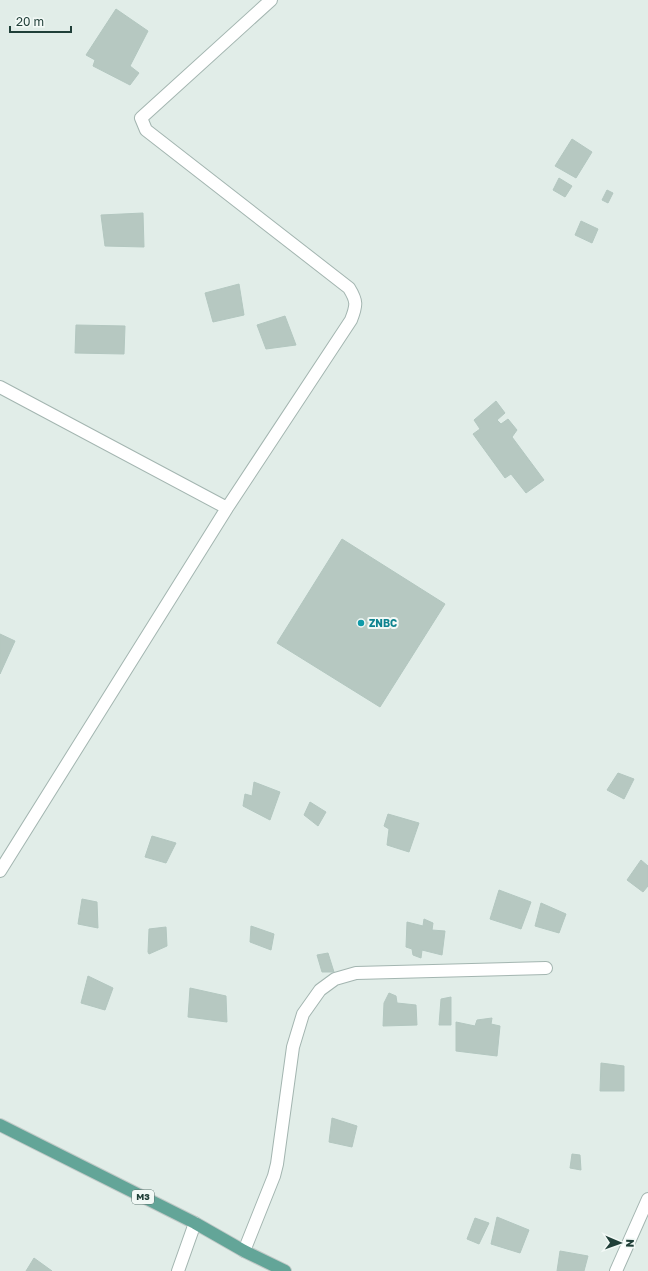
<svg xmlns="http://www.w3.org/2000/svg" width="648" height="1271" font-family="'Golos Text',sans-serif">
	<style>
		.building { fill: #b6c8c1; stroke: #b3c7c0 }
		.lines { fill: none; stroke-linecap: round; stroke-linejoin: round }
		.street-casing { stroke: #a3b5b0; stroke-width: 14 }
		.primary-casing { stroke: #c1c9c7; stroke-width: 14 }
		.street { stroke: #fff; stroke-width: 12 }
		.primary { stroke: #63a598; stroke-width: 12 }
		.culture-dot { fill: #0f9aa8; stroke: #f2f9f6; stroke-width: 1.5 }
		.labels { text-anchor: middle; stroke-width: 4; stroke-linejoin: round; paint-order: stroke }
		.shield { fill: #f2f9f6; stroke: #5f7771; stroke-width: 1 }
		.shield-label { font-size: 9px; font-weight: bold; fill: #203f38 }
		.culture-label { font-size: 10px; font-weight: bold; fill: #0d838f; stroke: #f2f9f6; text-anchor: start }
	</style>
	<rect width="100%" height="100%" fill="#e1ede8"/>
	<path class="building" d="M116,9l32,22 -18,35 9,7 -9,12 -37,-19 2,-6 -9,-5z
		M572,139l20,13 -16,26 -21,-12z
		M559,178l13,8 -7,11 -12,-7z
		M607,190l6,3 -5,10 -6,-3z
		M143,213l1,34 -39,-1 -4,-31z
		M581,221l17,8 -6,14 -17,-8z
		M239,284l5,31 -31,7 -8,-29z
		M285,316l11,29 -30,4 -9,-24z
		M76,325l49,1 -1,28 -49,-1z
		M496,401l9,12 -8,7 4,4 7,-5 9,11 -5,7 32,43 -18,13 -15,-19 -6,4 -32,-44 7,-5 -6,-9z
		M342,539l103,65 -65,103 -103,-64z
		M0,634l15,7 -15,33z
		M618,773l16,6 -10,20 -17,-9z
		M254,782l26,10 -10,28 -27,-14 2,-12 7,2z
		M310,802l16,10 -8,14 -14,-11z
		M388,814l31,9 -10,29 -22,-7 2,-16 -5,-3z
		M152,836l24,7 -10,20 -21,-6z
		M641,860l7,6v20l-5,6 -16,-12z
		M499,890l32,12 -10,27 -31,-10z
		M82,899l15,3 1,26 -20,-4z
		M541,903l25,11 -7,19 -24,-7z
		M424,919l9,4 -1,7 13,1 -3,24 -20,-5 -1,8 -8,-3 -1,-6 -6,-2 1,-25 16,4z
		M251,926l23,8 -3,16 -21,-8z
		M166,927l1,19 -18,8 -1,-2 1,-23z
		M328,953l6,19h-12l-5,-17z
		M88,976l25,12 -8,22 -24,-7z
		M190,988l36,8 1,26 -39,-5z
		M389,993l7,3 1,7 19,2 1,20 -34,1 1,-23z
		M451,997v28h-12l2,-26z
		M492,1018l-1,6 9,2 -3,30 -41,-5v-29l19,4 2,-6z
		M601,1063l23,3v25h-24z
		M332,1118l25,8 -5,21 -23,-5z
		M572,1154l8,1 1,15 -11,-2z
		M497,1217l32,13 -9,23 -29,-9z
		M475,1218l14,5 -10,21 -12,-5z
		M560,1251l28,5 -4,15h-27z
		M34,1258l18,13h-26z"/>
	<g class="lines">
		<g class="street-casing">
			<path id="street" d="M0,387l227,121
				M0,871l227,-363 124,-188c6,-15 6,-19 -2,-32l-203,-158 -5,-12 130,-118
				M244,1251l30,-75 3,-12 16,-117 10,-33 17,-24 15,-11 21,-6 190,-5
				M178,1271l17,-48
				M616,1271l32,-72"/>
		</g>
		<g class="primary-casing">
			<path id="primary" d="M0,1125l195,98 49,28 41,20"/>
		</g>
		<use href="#street" class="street"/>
		<use href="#primary" class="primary"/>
	</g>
	<circle class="culture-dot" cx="361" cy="623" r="4"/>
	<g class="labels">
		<rect class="shield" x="132" y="1190" width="22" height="14" rx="3"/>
		<g class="shield-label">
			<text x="143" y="1200">M3</text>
		</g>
		<g class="culture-label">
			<text x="369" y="627">ZNBC</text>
		</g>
	</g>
	<g transform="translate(620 1243) rotate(92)" stroke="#f2f9f6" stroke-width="3" paint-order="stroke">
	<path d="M0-3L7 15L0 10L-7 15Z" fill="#203f38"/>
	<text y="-6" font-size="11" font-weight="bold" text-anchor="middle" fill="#203f38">N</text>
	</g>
	<path d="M10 26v6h61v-6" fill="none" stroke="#203f38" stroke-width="2"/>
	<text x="16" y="26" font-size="12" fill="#203f38" stroke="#f2f9f6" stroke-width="3" paint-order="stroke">20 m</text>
</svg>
